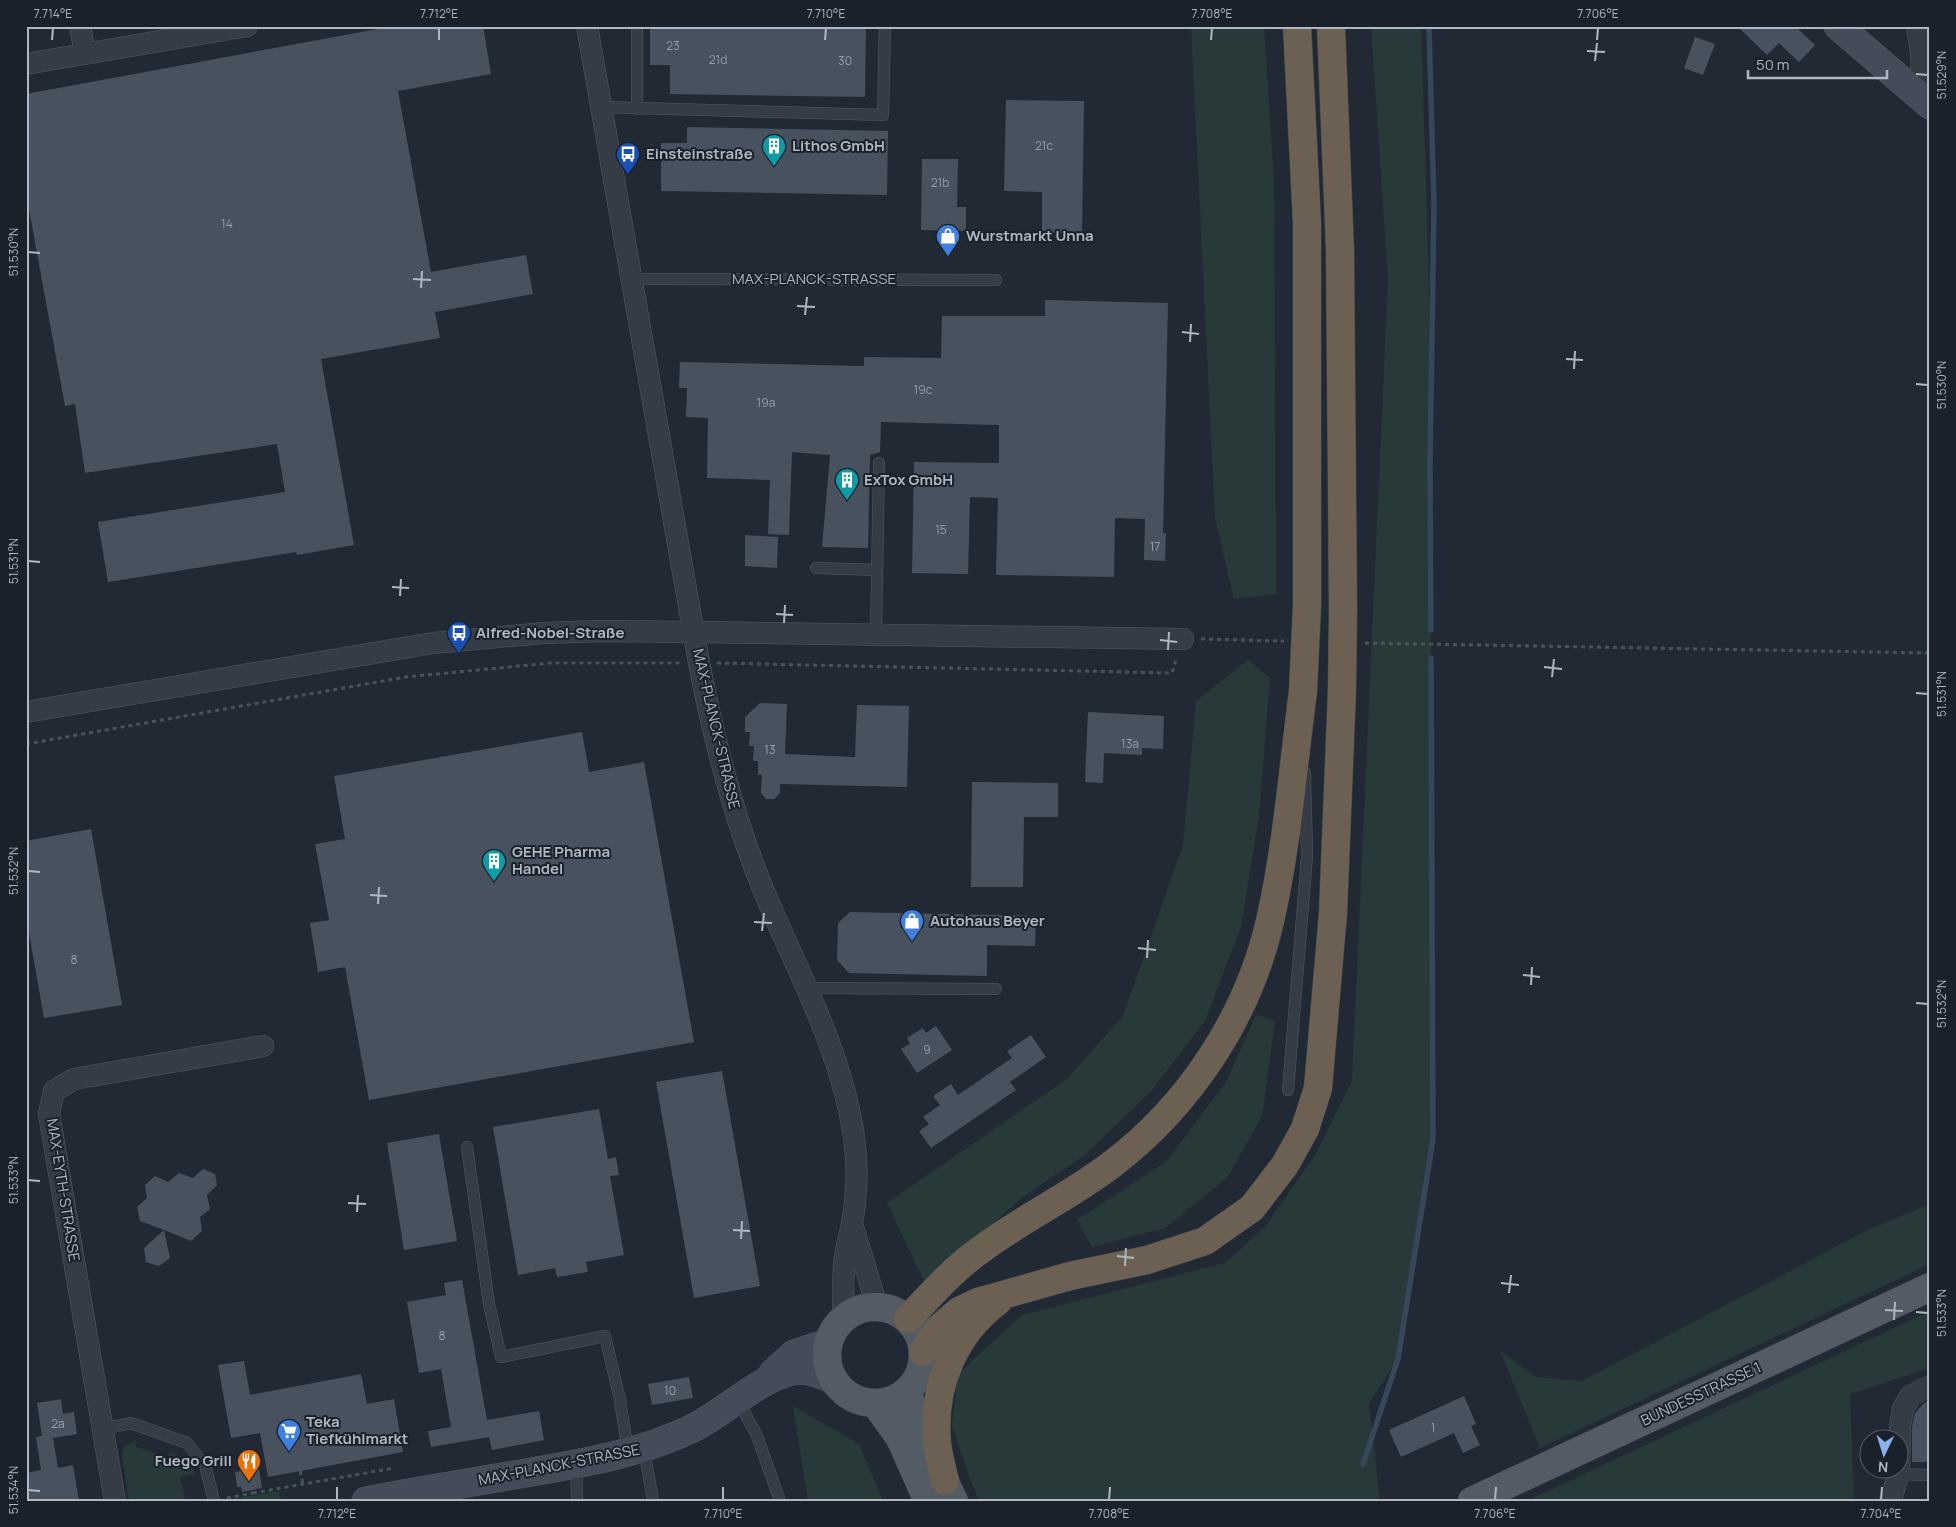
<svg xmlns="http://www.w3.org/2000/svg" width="1956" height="1527" font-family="Manrope,sans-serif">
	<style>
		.green { fill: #273a39 }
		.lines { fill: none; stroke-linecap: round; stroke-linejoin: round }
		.stream { stroke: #36475a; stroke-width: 5.5 }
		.building { fill: #48525e }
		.lane-casing { stroke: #525a63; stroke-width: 12 }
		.street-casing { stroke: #525a63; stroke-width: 22 }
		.secondary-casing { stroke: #525a63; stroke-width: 29 }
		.primary-casing { stroke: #3e454f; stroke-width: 29 }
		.highway-casing { stroke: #3f4750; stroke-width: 29 }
		.path { stroke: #455557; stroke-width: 3; stroke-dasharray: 4 4; stroke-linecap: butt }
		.lane { stroke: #353c45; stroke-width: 11 }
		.street { stroke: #353c45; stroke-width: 21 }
		.secondary { stroke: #434c58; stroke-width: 28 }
		.primary { stroke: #535b65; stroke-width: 28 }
		.highway { stroke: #6b6052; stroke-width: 28 }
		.highway-bridge-casing { stroke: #3f4750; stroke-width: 29; stroke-linecap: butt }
		.highway-bridge { stroke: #6b6052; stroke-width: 28 }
		.ticks { fill: none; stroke: #afb7c2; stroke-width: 2 }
		.labels { text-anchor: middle; stroke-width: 4; stroke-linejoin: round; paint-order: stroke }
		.number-label { font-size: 12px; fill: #959ea9 }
		.poi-label { font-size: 15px; font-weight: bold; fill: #afb7c2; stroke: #1a212a; text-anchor: start }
		.street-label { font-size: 15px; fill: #afb7c2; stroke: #1a212a }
		.neatline { fill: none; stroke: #afb7c2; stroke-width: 2 }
		.ticks-label { font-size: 12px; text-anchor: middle; fill: #afb7c2 }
	</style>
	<rect width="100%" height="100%" fill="#212a34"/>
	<path class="green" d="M1191,26h73l10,156 2,412 -42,5 -19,-82z
		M1371,26h50l8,255 4,858 -35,220 -29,44 11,98h-400l-10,-22 -18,-53 6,-52 64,-59 203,-52 40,-36 52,-75 35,-71 36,-801z
		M1248,660l22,18 -11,137 -18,112 -36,94 -53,69 -66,64 -63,43 -98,86 -38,-80 180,-124 56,-63 60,-171 13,-144z
		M1256,1015l19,6 -13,95 -34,61 -63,51 -73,19 -15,-27 90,-59 59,-79z
		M1930,1204v60l-390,184 -40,-97 36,26 46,4 286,-151z
		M1930,1311v57l-80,26 4,107h-327z
		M793,1406l66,38 24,57h-75z
		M136,1440l-1,6 32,12 3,-6c11,5 21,9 25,22l-15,3 5,24h-56l-7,-46 2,-8z
		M279,1491l2,10h-49v-2z"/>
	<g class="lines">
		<path class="stream" d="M1429,26l5,179 -4,259 1,166
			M1363,1464l35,-105 35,-220 -2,-481"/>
	</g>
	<path class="building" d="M394,26h89l8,48 -93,17 33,181 95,-17 7,39 -98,18 5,26 -119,21 33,186 -57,10 -1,-3 -188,30 -10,-60 187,-30 -8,-48 -192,29 -10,-69 -10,2 -39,-213v-99z
		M650,26h216l-1,71 -195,-3v-29h-20z
		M1737,26h58l20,19 -16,17 -20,-19 -12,12z
		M1695,37l20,7 -12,31 -19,-7z
		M1006,100l78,1 -2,133 -40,-1v-41l-38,-1z
		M687,127l201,4 -1,64 -226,-4v-48h26z
		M922,159h36l-1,48h9v24l-45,-1z
		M1045,300l123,3 -5,230h3l-1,28 -21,-1 1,-41 -30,-1 -1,59 -118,-2 2,-77 -28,-1 -2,77 -56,-1 2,-111 85,1v-38l-118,-3 -1,30 -10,3 -2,93 -46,-1 8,-92 -38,-3 -3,83 -21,-1 2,-54 -63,-2 1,-60 -22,-1 1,-29h-8l1,-26 184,4v-9l77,1 1,-42h103z
		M745,535l33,2 -1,31 -32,-2z
		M760,703l27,1 -2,50 70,3 2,-52 52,1 -2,81 -127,-3v9l-6,6h-8l-5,-6 1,-18h-4v-14h-5l1,-15h-5l1,-14h-5v-15z
		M1088,712l76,4 -1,33 -21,-1v7l-38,-2 -1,30 -18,-1z
		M582,732l7,40 55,-10 50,280 -325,58 -24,-133 -27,5 -8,-49 19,-3 -14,-76 30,-5 -11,-63z
		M972,782l86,1v34h-34l-1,70h-52z
		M91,829l31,176 -78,13 -18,-102v-75z
		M850,912l186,4 -1,30 -48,-1v31l-138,-3 -12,-13 1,-37z
		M936,1026l16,24 -35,23 -16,-24 9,-5 -3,-6 16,-10 3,5z
		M1031,1035l15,22 -36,25 6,8 -85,58 -12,-17 10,-7 -6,-7 17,-12 -7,-9 18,-12 7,11 54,-37 -5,-7z
		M722,1071l38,215 -66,12 -38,-216z
		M599,1109l9,50 8,-2 3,18 -9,1 14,79 -38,7 2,10 -31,5 -2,-9 -37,7 -25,-148z
		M439,1134l18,107 -53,9 -17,-107z
		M203,1169l12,5 2,11 -10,10 3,14 -10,8 2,14 -11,10 -27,-11 6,28 -11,8 -13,-4 -2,-14 20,-18 -24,-9 -3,-14 10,-9 -2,-13 10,-9 13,6 11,-9 14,5z
		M462,1280l25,140 52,-9 5,29 -52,10 -3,-13 -58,10 -3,-16 23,-4 -10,-58 -22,4 -12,-71 39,-7 -2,-12z
		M244,1361l6,34 111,-21 6,30 27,-5 9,53 -135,25 -8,-44 -29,5 -13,-73z
		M689,1377l4,21 -41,7 -4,-21z
		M1464,1396l12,28 -5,2 9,19 -17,8 -9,-20 -53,24 -12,-27z
		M61,1399l2,15 11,-2 3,22 -24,4 5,30 15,-3 6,36h-53v-28l15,-3 -5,-33 6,-1 -5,-33z
		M1930,1400v56l-4,6h-14v-35l3,-14 8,-9z
		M259,1468l3,20 -20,4 -1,-5h-4l-2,-15z"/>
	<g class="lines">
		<g class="lane-casing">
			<path id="lane" d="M601,107l282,8 2,-89
				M637,109v-83
				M631,279l365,1
				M816,568l61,2
				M876,635l3,-172
				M806,988l190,1
				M1288,1090l19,-234 -2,-83
				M467,1147l22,157 12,53 104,-21 15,64 8,52
				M738,1400l19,36 23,65
				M102,1429l29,-6 56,20 18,22 9,36
				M644,1449l9,52
				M576,1464l1,37
				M1899,1474l31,1"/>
		</g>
		<g class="street-casing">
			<path id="street" d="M80,26l5,28
				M587,26l112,637c15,77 34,153 64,226 34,82 78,159 91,248 4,28 3,58 -2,87 -2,11 -6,22 -7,33 -3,19 -1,41 -2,60
				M26,64l221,-38
				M1912,91c16,-21 8,-40 5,-65
				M26,712l407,-69 111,-10 57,-2 93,1 489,7
				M853,1227l24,79
				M115,1501l-66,-387 5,-23 20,-12 189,-33
				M1890,1501l9,-27 1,-48 3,-17 7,-13 20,-10"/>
		</g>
		<g class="secondary-casing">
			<path id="secondary" d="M1838,26l92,79
				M773,1373l21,-19 33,-11
				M366,1501c53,-10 107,-19 160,-28 56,-10 113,-19 165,-44 32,-15 68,-51 101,-58 14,-3 28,3 40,8"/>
		</g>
		<g class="primary-casing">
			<path id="primary" d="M827 1355a48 48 0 1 1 96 0a48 48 0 1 1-96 0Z
				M907,1391l11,35 36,75
				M875,1403l25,35 28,63
				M1472,1501l458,-214"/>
		</g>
		<g class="highway-casing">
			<path id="highway" d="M1297,26l10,197v383
				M1331,26l9,225 3,358
				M908,1319c22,-23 44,-49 71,-68 42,-32 90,-54 132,-86 78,-59 137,-148 159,-244 17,-75 23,-153 33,-230
				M923,1352l14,-22 22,-19 19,-9 92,-26 77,-16 58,-19 47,-33 33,-43 20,-36 13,-41 15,-175 9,-223
				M945,1481c-3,-13 -7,-26 -8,-38 -5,-56 16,-108 61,-142"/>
		</g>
		<path class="path" d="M1201,639l83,2
			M1365,643l565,10
			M717,663l455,10 5,-16
			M26,744l380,-67 144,-14h131
			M300,1471l3,13
			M253,1493l141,-25
			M227,1498l26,-5 -1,-3"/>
		<use href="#lane" class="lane"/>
		<use href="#street" class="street"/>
		<use href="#secondary" class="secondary"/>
		<use href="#primary" class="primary"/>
		<use href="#highway" class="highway"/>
		<g class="highway-bridge-casing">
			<path id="highway-bridge" d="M1342,690l1,-81
				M1303,691l4,-85"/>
		</g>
		<use href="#highway-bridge" class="highway-bridge"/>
	</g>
	<path class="ticks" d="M52,40l1,-12M439,40v-12M825,40l1,-12M1211,40l1,-12M1597,40l1,-12M1587,51l18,1M1595,61l2,-18M1916,74l12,1M28,252l12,1M413,279l18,1M421,288l1,-17M797,306l18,1M805,315l2,-18M1182,332l17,2M1190,342l1,-18M1566,359l17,1M1574,369l1,-18M1916,384l12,1M28,561l12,1M392,587l17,1M400,596l1,-17M776,614l17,1M784,623l1,-18M1160,640l17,2M1168,650l1,-18M1544,667l18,2M1552,677l2,-18M1916,693l12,1M28,871l12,1M370,895l17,1M378,904l1,-17M754,922l18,1M762,931l2,-18M1138,948l18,2M1147,958l1,-18M1523,975l17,2M1531,985l1,-18M1916,1003l12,1M28,1180l12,1M348,1203l18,1M357,1212l1,-17M733,1230l17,1M741,1239l1,-18M1117,1256l17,2M1125,1266l1,-18M1501,1283l18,2M1509,1293l2,-18M1885,1310l18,1M1916,1312l12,1M1894,1320l1,-18M28,1490l12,1M337,1500v-13M723,1500v-13M1109,1500l1,-13M1495,1500l1,-13M1881,1500l1,-13"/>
	<defs>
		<g id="building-pin" transform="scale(1.25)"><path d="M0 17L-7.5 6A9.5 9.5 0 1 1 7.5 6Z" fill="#0f9aa8" stroke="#1a212a"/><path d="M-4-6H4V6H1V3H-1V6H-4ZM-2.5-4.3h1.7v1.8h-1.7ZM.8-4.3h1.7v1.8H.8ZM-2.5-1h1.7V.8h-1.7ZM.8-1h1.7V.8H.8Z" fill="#fff"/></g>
		<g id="bus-pin" transform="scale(1.25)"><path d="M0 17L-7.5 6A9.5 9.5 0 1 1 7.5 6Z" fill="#1a4fb4" stroke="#1a212a"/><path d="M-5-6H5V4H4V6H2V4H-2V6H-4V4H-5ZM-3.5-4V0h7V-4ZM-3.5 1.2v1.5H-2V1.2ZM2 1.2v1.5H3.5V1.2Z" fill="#fff"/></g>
		<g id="shop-pin" transform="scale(1.25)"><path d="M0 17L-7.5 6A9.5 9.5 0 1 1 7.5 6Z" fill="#3f7fe0" stroke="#1a212a"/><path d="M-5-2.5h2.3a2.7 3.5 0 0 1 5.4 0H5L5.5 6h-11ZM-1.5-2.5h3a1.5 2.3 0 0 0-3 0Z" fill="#fff"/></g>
		<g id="supermarket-pin" transform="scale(1.25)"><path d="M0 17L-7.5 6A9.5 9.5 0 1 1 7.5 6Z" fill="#3f7fe0" stroke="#1a212a"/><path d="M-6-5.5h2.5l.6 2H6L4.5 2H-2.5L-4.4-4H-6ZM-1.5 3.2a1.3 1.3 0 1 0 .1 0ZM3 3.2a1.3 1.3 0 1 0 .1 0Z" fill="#fff"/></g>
		<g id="restaurant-pin" transform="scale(1.25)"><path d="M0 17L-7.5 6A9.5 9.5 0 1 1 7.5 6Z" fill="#e8710a" stroke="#1a212a"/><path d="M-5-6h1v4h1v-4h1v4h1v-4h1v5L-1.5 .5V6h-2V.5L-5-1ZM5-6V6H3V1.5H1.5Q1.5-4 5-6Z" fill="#fff"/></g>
	</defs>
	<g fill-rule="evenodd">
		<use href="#building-pin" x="774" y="146"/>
		<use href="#bus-pin" x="628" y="154"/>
		<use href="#shop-pin" x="948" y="236"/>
		<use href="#building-pin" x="847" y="480"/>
		<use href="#bus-pin" x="459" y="633"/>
		<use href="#building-pin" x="494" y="861"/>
		<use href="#shop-pin" x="912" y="921"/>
		<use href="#supermarket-pin" x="289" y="1431"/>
		<use href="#restaurant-pin" x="249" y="1461"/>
	</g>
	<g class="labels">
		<g class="number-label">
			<text x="673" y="50">23</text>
			<text x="718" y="64">21d</text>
			<text x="845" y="65">30</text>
			<text x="1044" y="150">21c</text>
			<text x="940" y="187">21b</text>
			<text x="227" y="228">14</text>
			<text x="923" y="394">19c</text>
			<text x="766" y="407">19a</text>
			<text x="941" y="534">15</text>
			<text x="1155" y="551">17</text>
			<text x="1130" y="748">13a</text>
			<text x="770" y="754">13</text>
			<text x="74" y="964">8</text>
			<text x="927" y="1054">9</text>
			<text x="442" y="1340">8</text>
			<text x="670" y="1395">10</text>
			<text x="58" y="1428">2a</text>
			<text x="1433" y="1432">1</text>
		</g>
		<g class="poi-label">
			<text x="792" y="151">Lithos GmbH</text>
			<text x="646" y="159">Einsteinstraße</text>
			<text x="966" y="241">Wurstmarkt Unna</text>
			<text x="864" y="485">ExTox GmbH</text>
			<text x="476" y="638">Alfred-Nobel-Straße</text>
			<text x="512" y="857">GEHE Pharma<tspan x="512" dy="17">Handel</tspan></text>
			<text x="930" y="926">Autohaus Beyer</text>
			<text x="306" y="1427">Teka<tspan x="306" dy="17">Tiefkühlmarkt</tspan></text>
			<text x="232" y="1466" text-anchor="end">Fuego Grill</text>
		</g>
		<g class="street-label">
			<text x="814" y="284">MAX-PLANCK-STRASSE</text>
			<text transform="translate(716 729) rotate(77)" y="5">MAX-PLANCK-STRASSE</text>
			<text transform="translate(63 1190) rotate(81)" y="5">MAX-EYTH-STRASSE</text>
			<text transform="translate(1701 1394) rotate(-25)" y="5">BUNDESSTRASSE 1</text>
			<text transform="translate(559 1465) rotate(-11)" y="5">MAX-PLANCK-STRASSE</text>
		</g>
	</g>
	<rect width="1956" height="1527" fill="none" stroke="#1a212a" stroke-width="55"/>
	<g transform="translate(1884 1454) rotate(184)"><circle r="24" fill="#1a212a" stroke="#565d67"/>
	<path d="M0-4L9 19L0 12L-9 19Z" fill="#89b3ed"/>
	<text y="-8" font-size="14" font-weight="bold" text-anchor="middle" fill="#afb7c2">N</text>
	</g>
	<path d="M1748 70v8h139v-8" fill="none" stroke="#afb7c2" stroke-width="2.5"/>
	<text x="1756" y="70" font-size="15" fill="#afb7c2" stroke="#1a212a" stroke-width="4" paint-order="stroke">50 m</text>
	<rect x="28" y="28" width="1900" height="1472" class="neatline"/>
	<g class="ticks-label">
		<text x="53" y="18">7.714°E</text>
		<text x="439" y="18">7.712°E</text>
		<text x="826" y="18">7.710°E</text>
		<text x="1212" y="18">7.708°E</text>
		<text x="1598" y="18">7.706°E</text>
		<text transform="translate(1942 75) rotate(-90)" y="4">51.529°N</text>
		<text transform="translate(14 252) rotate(-90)" y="4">51.530°N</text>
		<text transform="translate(1942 385) rotate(-90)" y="4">51.530°N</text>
		<text transform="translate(14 561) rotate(-90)" y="4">51.531°N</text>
		<text transform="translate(1942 694) rotate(-90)" y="4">51.531°N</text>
		<text transform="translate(14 871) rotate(-90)" y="4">51.532°N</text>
		<text transform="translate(1942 1004) rotate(-90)" y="4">51.532°N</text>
		<text transform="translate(14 1180) rotate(-90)" y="4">51.533°N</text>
		<text transform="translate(1942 1313) rotate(-90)" y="4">51.533°N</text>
		<text transform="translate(14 1490) rotate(-90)" y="4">51.534°N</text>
		<text x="337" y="1518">7.712°E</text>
		<text x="723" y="1518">7.710°E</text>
		<text x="1109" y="1518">7.708°E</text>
		<text x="1495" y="1518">7.706°E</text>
		<text x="1881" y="1518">7.704°E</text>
	</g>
</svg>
